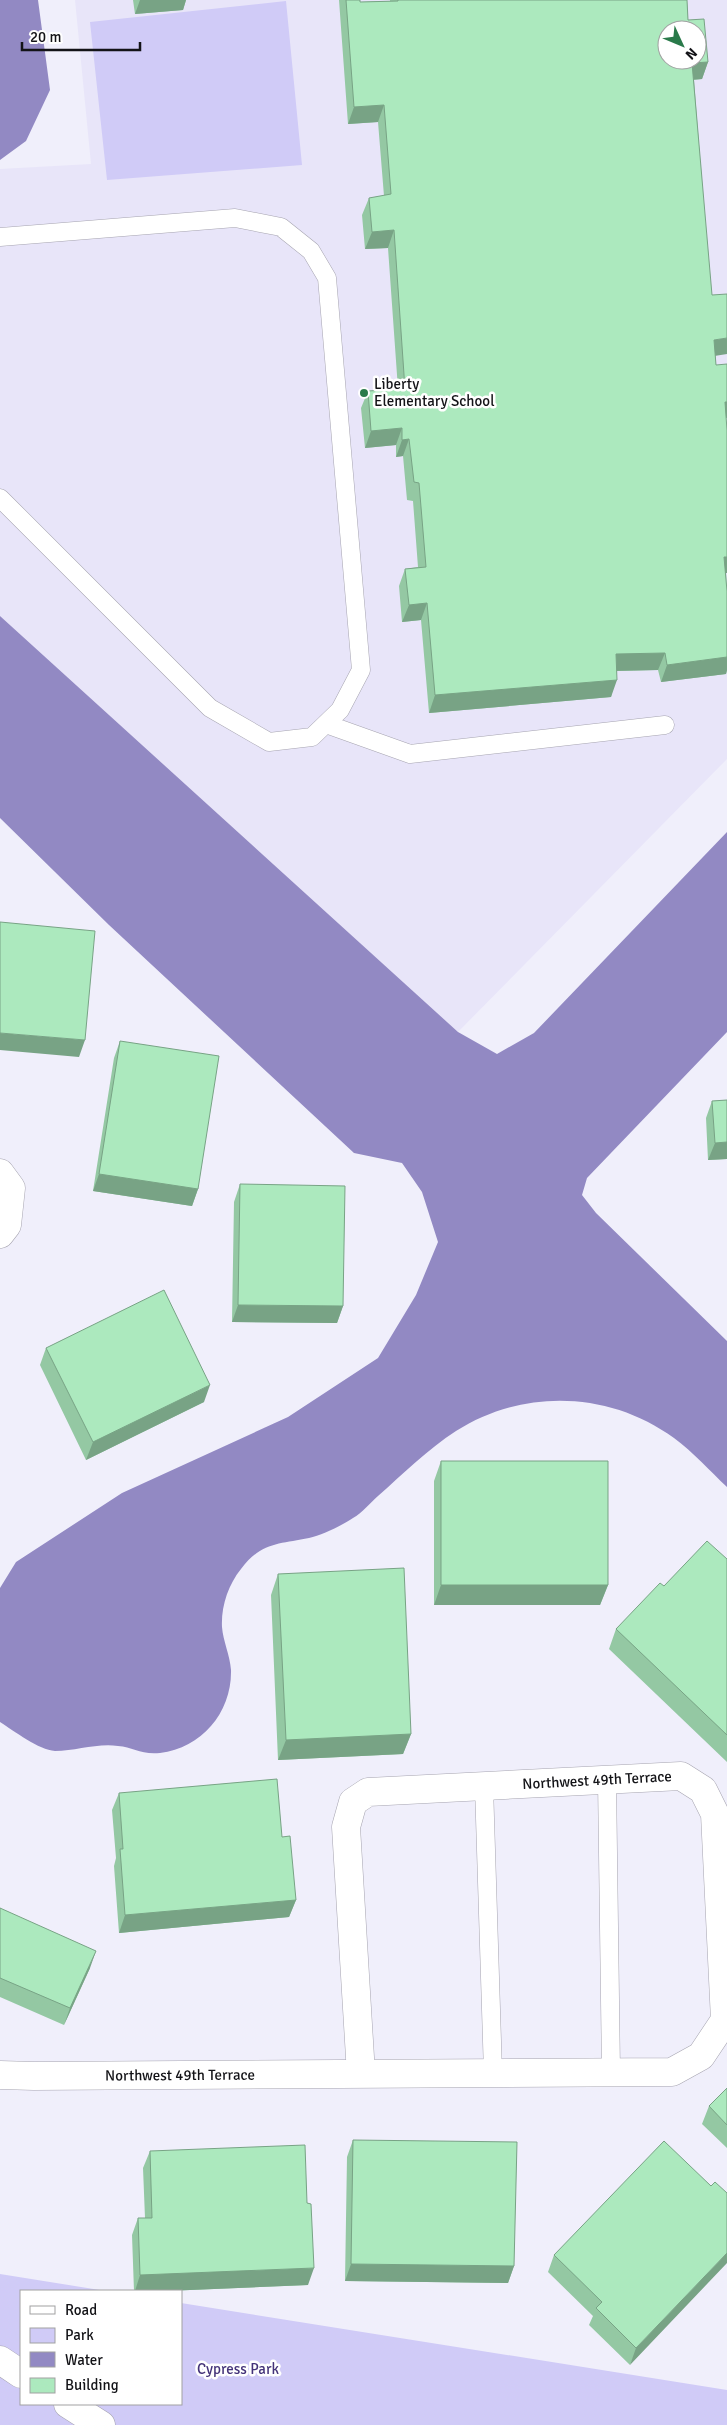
<svg xmlns="http://www.w3.org/2000/svg" width="727" height="2425" font-family="Signika,sans-serif">
	<style>
		.built { fill: #e8e5f9; fill-rule: evenodd }
		.green { fill: #d0cbf7 }
		.water { fill: #9289c3 }
		.lines { fill: none; stroke-linecap: round; stroke-linejoin: round }
		.service-casing { stroke: #a6a4b0; stroke-width: 19 }
		.minor-casing { stroke: #a6a4b0; stroke-width: 29 }
		.service { stroke: #fff; stroke-width: 18 }
		.minor { stroke: #fff; stroke-width: 28 }
		.wall { fill: #94c8a3 }
		.shaded-wall { fill: #78a385 }
		.building { fill: #ace9be; stroke: #78a385; fill-rule: evenodd }
		.poi-dot { fill: #2a7a4a; stroke: #fff; stroke-width: 2 }
		.labels { text-anchor: middle; stroke-width: 5; stroke-linejoin: round; paint-order: stroke }
		.poi-label { font-size: 15px; fill: #131317; stroke: #fff; text-anchor: start }
		.street-label { font-size: 15px; fill: #131317; stroke: #fff }
		.park-label { font-size: 15px; fill: #443379; stroke: #fff }
	</style>
	<rect width="100%" height="100%" fill="#f0effb"/>
	<path class="built" d="M75,0h652v759l-269,273 -458,-416v-447l91,-5zM667,30h30v30h-30z"/>
	<path class="green" d="M286,1l16,164 -195,15 -17,-158z
		M0,2274l106,17h-85v113h160v-101l546,87v35h-727z"/>
	<path class="water" d="M0,0h38l12,90 -24,51 -26,19z
		M0,616l458,416 39,22 37,-21 193,-201v200l-140,146 -5,17 14,18 131,128v146c-17,-16 -34,-35 -53,-49 -64,-47 -151,-50 -218,-7 -28,18 -53,43 -78,65 -8,7 -16,17 -25,22 -12,8 -31,17 -44,20 -29,6 -48,4 -68,31 -13,16 -20,38 -19,58 1,14 8,28 9,43 1,42 -29,78 -71,83 -19,2 -27,-6 -42,-7 -21,-3 -42,5 -63,5 -16,-1 -41,-20 -55,-29v-134l16,-26 106,-69 166,-76 90,-59 38,-63 22,-53 -16,-50 -20,-29 -48,-10 -245,-228 -109,-107z"/>
	<g class="lines">
		<g class="service-casing">
			<path id="service" d="M0,237l235,-19 46,9 30,24 16,27 34,392 -21,40 -28,27 -43,5 -59,-34 -210,-210
				M326,724l84,30 255,-29
				M607,1780l4,292
				M484,1786l9,287"/>
		</g>
		<g class="minor-casing">
			<g id="minor">
				<path d="M0,1173l11,15 -4,37 -7,9"/>
				<path id="s1" d="M0,2075l34,1 638,-4 29,-16 24,-36 -10,-206 -12,-24 -22,-14 -313,16 -15,10 -7,25 15,247"/>
				<path d="M0,2360l21,14"/>
				<path d="M68,2404l33,21"/>
			</g>
		</g>
		<use href="#service" class="service"/>
		<use href="#minor" class="minor"/>
	</g>
	<path class="wall" d="M133,0h53l-3,10 -48,4z
		M339,0h21v2l30,-1v-1h297l1,20 20,42 -6,17 -8,1 22,285 10,54 1,11v143h-1l1,18v79l-1,4 -65,8 -3,-12 -41,1 -6,26 -182,16 -8,-93 -19,2 -3,-36 6,-17 13,-2 -5,-66 -6,-1 -4,-44 -7,1v-12l-31,3 -4,-40 7,-17 30,-2 -10,-141 -23,1 -3,-34 7,-17 15,-2 -6,-74 -30,2z
		M120,1041l78,148 -6,17 -99,-15 21,-133z
		M727,1100v68v-9l-19,1 -2,-42 6,-17z
		M240,1184l103,122 -6,17 -105,-1 2,-120z
		M46,1348l158,54 -118,58 -46,-95z
		M441,1461l167,124 -8,20h-166v-124z
		M727,1559v203l-118,-113 7,-20 48,-43z
		M278,1574l133,160 -8,20 -125,6 -7,-165z
		M119,1793l163,44 14,63 -7,17 -170,16 -5,-67 2,-8 -4,-48z
		M0,1908l90,60 -26,57 -64,-28z
		M727,2088v60l-25,-24 7,-18z
		M353,2140l161,126 -6,17 -163,-2 2,-124z
		M150,2151l157,52 1,82 -142,6h-32l-2,-56 6,-17h7l-2,-50z
		M711,2186l-81,179 -41,-40 4,-9 -45,-44 6,-17z"/>
	<path class="shaded-wall" d="M140,0h46l-3,10 -48,4z
		M708,62l-6,17 -16,1 6,-17z
		M384,105l-6,17 -30,2 6,-17z
		M394,230l-6,18 -23,1 7,-17z
		M727,338v16l-19,3 6,-17z
		M725,402h2v16l-8,2z
		M402,428l-6,17 -31,3 6,-17z
		M409,439l-6,17 -7,1 6,-17z
		M724,557h3v16l-9,1z
		M427,603l-6,17 -19,2 7,-17z
		M665,653l-7,17 -48,1 6,-17z
		M727,657v13l-1,4 -65,8 6,-17z
		M617,680l-6,17 -182,16 6,-18z
		M0,1033l85,7 -6,17 -79,-7z
		M727,1142v17l-19,1 7,-17z
		M99,1174l99,15 -6,17 -99,-15z
		M238,1305l105,1 -6,17 -105,-1z
		M210,1385l-6,17 -118,58 7,-18z
		M441,1585h167l-8,20h-166z
		M411,1734l-8,20 -125,6 8,-20z
		M296,1900l-7,17 -170,16 6,-18z
		M96,1951l-6,17 -26,57 6,-17z
		M727,2253v10l-97,102 6,-17z
		M351,2264l163,2 -6,17 -163,-2z
		M314,2268l-6,17 -142,6h-31l5,-16z"/>
	<path class="building" d="M346,0h14v2l38,-1v-1h289l1,20 16,-1 4,43 -16,1 20,232 15,-1v44l-13,2 2,25 11,-1v38h-2l2,28v127h-3l3,34v66l-60,8 -2,-12 -49,1 1,26 -182,15 -8,-92 -18,2 -4,-36 21,-2 -7,-84 -5,-1 -5,-43 -7,1v-12l-31,3 -3,-40 37,-2 -11,-159 -22,2 -3,-34 22,-4 -7,-89 -30,2zM667,30h30v30h-30z
		M0,922l95,9 -10,109 -85,-7z
		M120,1041l99,15 -21,133 -99,-15z
		M727,1100v42l-12,1 -3,-42z
		M240,1184l105,2 -2,120 -105,-1z
		M164,1290l46,95 -117,57 -47,-94z
		M441,1461h167v124h-167z
		M707,1541l20,18v176l-111,-106 44,-46 4,3z
		M404,1568l7,166 -125,6 -8,-166z
		M277,1779l5,58 8,-1 6,64 -171,15 -5,-66h3l-4,-56z
		M0,1908l96,43 -26,57 -70,-30z
		M727,2088v37l-18,-19z
		M353,2140l164,2 -3,124 -163,-2z
		M664,2141l47,45 4,-4 12,11v60l-91,95 -40,-40 6,-6 -48,-47z
		M305,2145l2,58 4,1 3,64 -174,7 -2,-57h14l-2,-67z"/>
	<circle class="poi-dot" cx="364" cy="393" r="5"/>
	<g class="labels">
		<g class="poi-label">
			<text x="374" y="389">Liberty<tspan x="374" dy="17">Elementary School</tspan></text>
		</g>
		<g class="street-label">
			<text transform="translate(597 1780) rotate(-3)" y="5">Northwest 49th Terrace</text>
			<text dy="5" stroke="none"><textPath href="#s1" startOffset="180">Northwest 49th Terrace</textPath></text>
		</g>
		<g class="park-label">
			<text x="238" y="2374">Cypress Park</text>
		</g>
	</g>
	<rect x="20" y="2290" width="162" height="115" fill="#ffffff" stroke="#a1a1a2"/>
	<rect x="30" y="2306" width="25" height="8" fill="#ffffff" stroke="#a1a1a2"/>
	<text x="65" y="2315" font-size="15" fill="#131317">Road</text>
	<rect x="30" y="2328" width="25" height="15" fill="#d0cbf7" stroke="#a1a1a2"/>
	<text x="65" y="2340" font-size="15" fill="#131317">Park</text>
	<rect x="30" y="2352" width="25" height="15" fill="#9289c3" stroke="#a1a1a2"/>
	<text x="65" y="2365" font-size="15" fill="#131317">Water</text>
	<rect x="30" y="2378" width="25" height="15" fill="#ace9be" stroke="#a1a1a2"/>
	<text x="65" y="2390" font-size="15" fill="#131317">Building</text>
	<g transform="translate(682 45) rotate(134)"><circle r="24" fill="#ffffff" stroke="#a1a1a2"/>
	<path d="M0-4L9 19L0 12L-9 19Z" fill="#2a7a4a"/>
	<text y="-8" font-size="14" font-weight="bold" text-anchor="middle" fill="#131317">N</text>
	</g>
	<path d="M22 42v8h118v-8" fill="none" stroke="#131317" stroke-width="2.5"/>
	<text x="30" y="42" font-size="15" fill="#131317" stroke="#ffffff" stroke-width="4" paint-order="stroke">20 m</text>
</svg>
